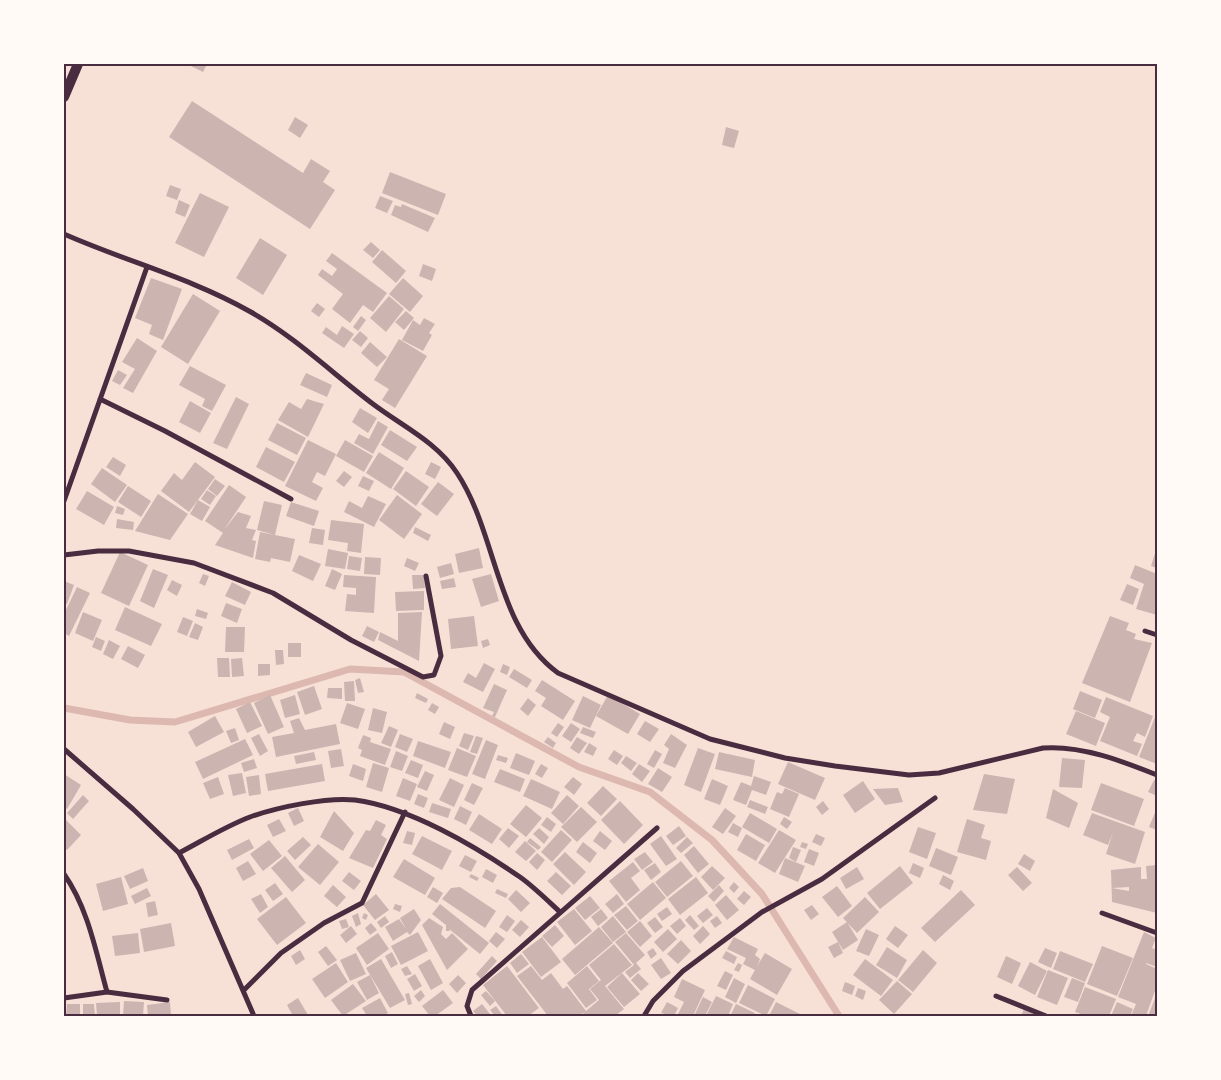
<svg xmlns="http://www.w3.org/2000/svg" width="1221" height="1080" font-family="'Roboto Condensed',sans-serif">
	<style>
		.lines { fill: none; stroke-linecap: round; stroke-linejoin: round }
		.stream { stroke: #dcb8b0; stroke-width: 7 }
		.building { fill: #ccb4b1; fill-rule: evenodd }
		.minor { stroke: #4a2c40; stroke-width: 5 }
		.secondary { stroke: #4a2c40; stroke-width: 10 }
		.neatline { fill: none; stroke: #4a2c40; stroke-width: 2 }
	</style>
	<rect width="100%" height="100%" fill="#f7e1d7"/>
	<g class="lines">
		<path class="stream" d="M64,708l66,12 45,2 175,-53 54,3 175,95 71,25 62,48 50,54 77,122"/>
	</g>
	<path class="building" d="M192,64h15l-4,8 -12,-6z
		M192,101l111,72 8,-14 19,12 -7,11 12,8 -25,39 -141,-92z
		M295,117l13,8 -8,13 -12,-8z
		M726,127l13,4 -5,17 -12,-3z
		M390,172l56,22 -8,21 -56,-22z
		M170,185l11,4 -4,11 -11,-4z
		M200,193l29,14 -25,50 -29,-14z
		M380,196l13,5 -6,12 -12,-5z
		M179,200l11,5 -5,12 -10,-4z
		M402,204l33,14 -7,14 -37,-17 4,-10 6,2z
		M260,238l27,17 -24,40 -27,-17z
		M371,242l9,8 -7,8 -10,-8z
		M382,250l24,21 -10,12 -24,-21z
		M332,253l55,40 -14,19 -10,-7 -13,18 -18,-14 11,-15 -25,-19 4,-6 10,7 5,-7 -11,-8z
		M423,264l13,5 -4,12 -13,-5z
		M151,278l31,11 -19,51 -14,-6 3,-9 -17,-7z
		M403,278l20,18 -13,16 -21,-18z
		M193,294l27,17 -32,53 -27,-17z
		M389,296l15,13 -18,23 -16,-14z
		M317,303l8,6 -6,8 -8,-6z
		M406,311l8,7 -10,12 -9,-8z
		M361,316l5,4 -8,11 -5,-4z
		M424,318l11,6 -6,9 3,2 -9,16 -21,-11 11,-20 7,5z
		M342,326l12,8 -10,14 -22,-15 4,-6 11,8z
		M360,331l8,7 -7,9 -9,-7z
		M137,338l20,13 -24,42 -10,-5 12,-19 -13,-7z
		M399,339l28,17 -32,52 -13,-8 7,-11 -15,-9z
		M370,342l17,15 -10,10 -16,-14z
		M190,366l36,19 -14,26 -10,-5 3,-7 -26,-14z
		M118,370l9,5 -7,10 -8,-4z
		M306,373l26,12 -5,12 -27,-12z
		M236,397l13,7 -22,45 -14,-6z
		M307,399l17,5 -16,33 -30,-17 11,-18 12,7z
		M190,401l21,12 -11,20 -21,-11z
		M360,408l17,10 -9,15 -16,-11z
		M378,421l10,6 -15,27 -19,-11 5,-9 10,5z
		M277,423l29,15 -9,17 -29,-15z
		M390,430l27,17 -10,14 -26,-16z
		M308,440l28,14 -11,22 -8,-4 -5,10 11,6 -7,13 -31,-15z
		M345,440l28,16 -9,16 -28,-16z
		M266,447l29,15 -11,20 -28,-15z
		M379,452l25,16 -13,21 -25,-16z
		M113,457l13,8 -6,11 -14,-9z
		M195,462l20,15 -26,35 -28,-21 13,-18 8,7z
		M431,462l10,5 -6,12 -10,-5z
		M102,468l25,17 -12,17 -24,-18z
		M344,471l8,6 -8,10 -8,-6z
		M406,471l23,16 -13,19 -23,-17z
		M363,476l11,5 -5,10 -11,-5z
		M215,479l10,7 -8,10 -9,-7z
		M438,482l16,12 -17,22 -16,-12z
		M229,485l17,12 -22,33 14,-18 13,4 -5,12 10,2 -4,10 4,1 -3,17 -38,-13 8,-12 -18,-12z
		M128,486l23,15 -10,16 -23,-15z
		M207,490l9,6 -6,9 -9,-6z
		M87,491l27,16 -10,18 -28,-16z
		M158,494l30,20 -18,26 -35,-9z
		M397,495l25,19 -18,25 -25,-19z
		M368,496l18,8 -12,23 -30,-15 5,-11 13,7z
		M198,500l12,7 -8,14 -12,-7z
		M264,501l18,4 -7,30 -18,-5z
		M291,502l28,9 -5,15 -28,-10z
		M117,506l8,3 -2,6 -8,-2z
		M117,519l17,3 -1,8 -17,-2z
		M331,520l33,4 -3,29 -14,-2 1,-8 -20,-3z
		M415,527l16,8 -3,6 -15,-8z
		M312,528l13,2 -2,15 -14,-2z
		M260,532l35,7 -5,23 -19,-4 -1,4 -15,-3z
		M1157,547v21l-6,-2z
		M479,548l4,20 -24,5 -4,-19z
		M328,549l20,4 -3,16 -20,-3z
		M120,552l28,13 -19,41 -28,-13z
		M299,555l22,9 -8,17 -21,-10z
		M349,556l13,2 -2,13 -13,-2z
		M365,557l16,1 -1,17 -16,-1z
		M407,558l12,5 -4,8 -11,-5z
		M451,563l3,11 -14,4 -3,-11z
		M1135,565l22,9v41l-21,-6 8,-25 -14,-6z
		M153,569l15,6 -14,33 -14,-7z
		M332,569l10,5 -7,16 -10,-4z
		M203,574l6,2 -4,10 -6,-3z
		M491,574l8,27 -18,6 -9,-28z
		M344,575l32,2 -2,36 -29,-2 2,-17 9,1v-7l-13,-1z
		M412,575h12l1,13 -12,1z
		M454,578l2,9 -14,2 -2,-8z
		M172,580l10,5 -5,11 -10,-6z
		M64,581l10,4 -7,19 -3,-1z
		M232,582l19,10 -6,13 -20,-9z
		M1127,584l12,5 -6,16 -13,-5z
		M77,587l13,6 -21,43 -5,-3v-19z
		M424,591v19l-28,1 -1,-19z
		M226,603l16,6 -5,14 -16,-7z
		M125,607l37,17 -11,22 -36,-16z
		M197,609l11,4 -2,6 -11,-3z
		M83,612l19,8 -9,21 -18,-8z
		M422,612l-3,49 -41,-21 2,-8 18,9v-28z
		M474,616l4,30 -27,3 -3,-30z
		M1110,616l19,7 -3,7 10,4 -2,5 18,4 -22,59 -48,-19z
		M183,617l10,4 -6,15 -10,-4z
		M195,623l8,4 -5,13 -9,-3z
		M367,626l12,6 -5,10 -12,-6z
		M226,627h19l-1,25h-19z
		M96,637l9,4 -4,10 -9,-4z
		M488,639l2,6 -7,3 -2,-7z
		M109,640l11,6 -7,13 -10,-5z
		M288,643h13v14h-13z
		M128,646l17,9 -7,13 -17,-9z
		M275,650h8l1,14 -8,1z
		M217,658h12l1,19h-12z
		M242,658l2,18 -12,1 -1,-18z
		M484,663l11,6 -12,23 -20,-10 5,-9 8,5z
		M258,664h12v11l-12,1z
		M503,664l7,3 -3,8 -7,-3z
		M514,669l18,11 -5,8 -18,-11z
		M360,678l4,14 -6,1 -3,-13z
		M542,680l33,21 -12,19 -22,-14 5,-8 -11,-7z
		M354,681l1,20h-10l-1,-19z
		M494,684l13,6 -12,27 -3,-1 2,-4 -11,-4z
		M314,686l8,23 -17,6 -8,-23z
		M328,688h14v11l-15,-1z
		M1080,691l22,9 -7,18 -22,-9z
		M417,693l11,6 -2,4 -11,-5z
		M270,695l14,32 -16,7 -14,-31z
		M295,695l5,19 -15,4 -5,-18z
		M608,695l32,19 -12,20 -32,-18z
		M583,696l18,9 -11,23 -18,-8z
		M1106,697l47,19 -8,21 -8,-4 -4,8 9,3 -5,12 -37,-15 10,-24 -10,-5z
		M528,698l8,7 -8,11 -8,-7z
		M250,702l12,24 -15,7 -11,-24z
		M347,703l18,6 -7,20 -18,-6z
		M432,703l7,4 -4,7 -7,-4z
		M373,708l14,4 -5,21 -14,-3z
		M1076,711l29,12 -9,23 -30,-12z
		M1157,712v52l-18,-7z
		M215,716l9,16 -28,15 -8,-15z
		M299,718l6,12 31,-6 4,20 -64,13 -4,-20 22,-4 -4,-12z
		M645,721l14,8 -9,13 -13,-8z
		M444,722l11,5 -5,12 -11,-5z
		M558,723l6,4 -7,10 -6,-4z
		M571,723l9,6 -9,13 -9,-6z
		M389,726l9,4 -7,17 -10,-4z
		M583,727l13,5 -3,6 -13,-5z
		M235,728l4,12 -8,3 -5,-12z
		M464,733l10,3 -6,14 -9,-4z
		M259,734l9,17 -8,5 -9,-18z
		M400,734l13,5 -6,13 -12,-5z
		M671,734l16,11 -12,23 -12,-5 6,-14 -5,-4z
		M363,735l8,3 -1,4 21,7 -6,16 -25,-9 2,-6 -4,-2z
		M476,736l7,2 -6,16 -7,-2z
		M548,737l8,6 -3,5 -9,-6z
		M577,737l10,6 -8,11 -9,-6z
		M245,739l8,16 -50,24 -8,-17z
		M486,740l12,5 -13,34 -13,-5z
		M418,741l33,11 -6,16 -32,-12z
		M589,743l8,5 -4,8 -9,-4z
		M457,748l19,8 -9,21 -19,-7z
		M698,748l17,6 -14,38 -17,-7z
		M341,749l3,17 -13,2 -3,-17z
		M614,750l9,6 -6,9 -9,-6z
		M655,750l7,4 -8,14 -7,-4z
		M396,751l12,5 -6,15 -12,-4z
		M314,752l2,8 -20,4 -2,-8z
		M719,752l36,8 -3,17 -37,-8z
		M516,753l19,8 -6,14 -19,-7z
		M498,755l10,3 -2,5 -10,-3z
		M626,756l11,7 -6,8 -10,-8z
		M1062,758l23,2 -3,28 -23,-1z
		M254,759l3,9 -13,4 -3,-9z
		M411,760l12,5 -5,13 -13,-5z
		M788,762l37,16 -10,22 -37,-16z
		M373,763l16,5 -7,24 -16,-5z
		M322,764l3,17 -57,10 -3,-17z
		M353,764l13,5 -3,12 -14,-5z
		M541,764l7,4 -6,10 -7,-4z
		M639,764l11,7 -8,11 -10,-8z
		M658,768l14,9 -10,15 -14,-8z
		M500,769l25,10 -5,13 -26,-10z
		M425,771l9,4 -7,16 -10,-4z
		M242,773l4,20 -13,3 -5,-21z
		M64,774l17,11 -14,24 -3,-1z
		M984,774l31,5 -8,35 -34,-4z
		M259,775l2,19 -12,2 -3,-19z
		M754,776l17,6 -5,13 -14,-5 -6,15 -13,-5 8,-18 10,4z
		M218,777l6,17 -14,5 -7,-16z
		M573,777l9,7 -8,11 -10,-8z
		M403,778l14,6 -7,17 -14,-5z
		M450,778l14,7 -10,22 -15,-7z
		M531,779l29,13 -8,17 -29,-13z
		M712,779l16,7 -8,19 -16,-6z
		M1154,780l3,1v15l-9,-4z
		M863,781l12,18 -20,14 -12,-18z
		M472,783l11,5 -9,17 -10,-5z
		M1101,783l43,16 -10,27 -43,-16z
		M603,786l14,13 -16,17 -14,-13z
		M785,788l14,6 -10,23 -19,-8 7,-17 5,2z
		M898,788l5,14 -18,3 -12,-16z
		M1053,789l25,14 -9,25 -23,-10z
		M418,794l10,4 -4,10 -10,-4z
		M83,795l6,6 -16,18 -6,-6z
		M567,795l12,11 -16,18 -12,-11z
		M750,800l18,7 -3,7 -18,-7z
		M620,801l23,24 -19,19 -23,-24z
		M823,801l6,8 -7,6 -6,-8z
		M432,803l19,6 -3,9 -19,-6z
		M526,805l16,13 -16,19 -16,-13z
		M460,806l12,6 -6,13 -12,-6z
		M581,807l16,15 -20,20 -16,-15z
		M298,808l6,13 -10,5 -6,-13z
		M725,808l11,8 -13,18 -11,-7z
		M1156,810h1v20l-8,-3z
		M334,811l20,22 -11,18 -23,-14z
		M750,813l27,16 -8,14 -27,-16z
		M1092,813l53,19 -10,32 -29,-10 7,-22 -5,13 -25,-10z
		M479,814l23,15 -10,15 -23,-14z
		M547,817l9,7 -5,8 -10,-7z
		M784,817l8,5 -5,7 -7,-5z
		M65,819l16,16 -14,15 -3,-3z
		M279,819l7,12 -13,6 -6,-12z
		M967,819l18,6 -4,13 10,3 -5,19 -29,-8z
		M376,820l10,5 -5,10 6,4 -14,29 -24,-10 17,-28 4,1z
		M733,823l9,5 -4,9 -10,-5z
		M679,826l7,10 -13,9 -7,-9z
		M918,827l18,6 -9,26 -18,-7z
		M508,828l11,8 -10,12 -10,-9z
		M539,828l10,9 -5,7 -11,-10z
		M561,830l11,10 -20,22 -11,-10z
		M779,830l17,10 -21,33 -17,-10z
		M407,831l8,2 -3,12 -9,-2z
		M600,831l12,10 -7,9 -12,-9z
		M746,834l19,11 -9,16 -19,-11z
		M816,834l9,4 -4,8 -9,-4z
		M422,836l30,15 -10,19 -30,-16z
		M661,836l16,23 -11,7 -16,-22z
		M303,837l8,8 -16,15 -8,-9z
		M687,837l6,6 -12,10 -5,-5z
		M530,838l11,9 -3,3 -11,-8z
		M249,839l5,9 -22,12 -5,-10z
		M269,840l13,16 -19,15 -13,-17z
		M525,841l11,10 -10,10 -11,-9z
		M583,842l14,11 -7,10 -14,-11z
		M802,842l6,2 -2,5 -6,-2z
		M318,844l21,18 -19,23 -22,-18z
		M694,846l15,18 -11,9 -14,-18z
		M793,847l8,3 -5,12 -7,-4z
		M936,848l22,9 -7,18 -22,-9z
		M809,849l10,4 -5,13 -10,-4z
		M565,852l21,20 -12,13 -21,-21z
		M645,852l8,10 -11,8 -8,-11z
		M537,853l8,7 -8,10 -8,-8z
		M1024,854l11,7 -5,10 -12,-7z
		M465,855l12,6 -6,11 -12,-6z
		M285,856l20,24 -13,12 -21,-24z
		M785,858l20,8 -7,16 -19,-8z
		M404,859l31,19 -10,17 -32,-18z
		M248,861l8,13 -13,7 -7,-13z
		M681,861l12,15 -26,21 -12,-15z
		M633,862l7,9 -9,7 9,12 -14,12 -17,-21z
		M655,863l6,9 -10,8 -7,-10z
		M913,863l11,5 -4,10 -11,-5z
		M1157,865v48l-45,-11 -1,-32 30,-3v12h6l-1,-13zM1129,887v4l-17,-3z
		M712,866l13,12 -12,12 -12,-13z
		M900,866l13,17 -33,26 -13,-16z
		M857,867l7,12 -18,10 -6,-11z
		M1017,867l15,16 -9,8 -15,-16z
		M143,868l5,13 -18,8 -6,-13z
		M486,869l11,6 -4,8 -11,-6z
		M349,872l12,9 -7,9 -12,-9z
		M556,872l15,14 -9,9 -15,-14z
		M471,874l8,4 -2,3 -8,-4z
		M943,875l11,6 -4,9 -11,-6z
		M121,877l7,27 -25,7 -7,-27z
		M696,877l12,16 -28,22 -12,-16z
		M653,882l13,16 -26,22 -13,-16z
		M734,882l5,5 -5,6 -5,-5z
		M275,883l8,11 -10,7 -8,-11z
		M333,885l13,12 -9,10 -13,-11z
		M719,885l5,6 -10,11 -6,-6z
		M837,886l15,20 -14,11 -16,-20z
		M433,887l10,6 -6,10 -10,-6z
		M460,887l36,24 -11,17 -43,-29 9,-11z
		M147,888l4,8 -16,8 -4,-8z
		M497,889l11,5 -2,4 -11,-5z
		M516,890l14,13 -9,9 -13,-13z
		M961,890l14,15 -40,37 -14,-14z
		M744,891l7,6 -7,8 -7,-6z
		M261,894l7,13 -8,6 -9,-14z
		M376,894l13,16 -14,10 -12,-15z
		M617,894l7,10 -11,9 -8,-9z
		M726,895l13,15 -12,10 -12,-15z
		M590,896l10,12 -15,12 -10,-12z
		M286,897l20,26 -29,22 -20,-26z
		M865,897l14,15 -22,21 -14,-15z
		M155,901l3,14 -10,2 -2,-14z
		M395,904l7,2 -2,6 -7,-3z
		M440,904l49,39 -9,11 -31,-25 1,2h-4v-6l-14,-11z
		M812,905l7,9 -8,6 -7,-10z
		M626,906l12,15 -11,9 -13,-15z
		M667,907l5,7 -10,7 -5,-7z
		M707,908l6,7 -10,8 -6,-7z
		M414,909l7,11 -11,15 -3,-3 -14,9 -8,-14 14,-8 7,10 -6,-11z
		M574,909l18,22 -17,14 -18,-23z
		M601,909l7,9 -10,8 -7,-9z
		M358,913l3,11 -5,3 -4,-11z
		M364,913l4,2 -2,5 -4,-2z
		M507,915l8,6 -8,11 -8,-5z
		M690,915l9,11 -5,4 -9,-10z
		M385,916l4,6 -8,6 -4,-6z
		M613,916l13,16 -13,10 -12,-15z
		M717,916l5,7 -7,5 -5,-7z
		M655,917l8,10 -8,6 -8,-10z
		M429,918l14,9 -2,7 5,5 6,-6 16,16 -21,21 -25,-45z
		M680,918l6,8 -9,8 -7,-8z
		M346,919l3,8 -7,2 -3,-8z
		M521,920l8,7 -9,10 -8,-7z
		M640,921l12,15 -12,11 -13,-15z
		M847,922l11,18 -15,10 -11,-18z
		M171,923l4,23 -31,6 -4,-23z
		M371,923l6,7 -7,5 -5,-7z
		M555,925l9,11 -12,11 -10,-11z
		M351,926l6,8 -11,9 -6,-8z
		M703,926l7,8 -10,10 -7,-8z
		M895,926l13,9 -10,13 -12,-9z
		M599,927l14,16 -38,32 -13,-16z
		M668,929l9,10 -14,13 -9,-10z
		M866,929l13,6 -10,21 -13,-5z
		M418,932l10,19 -27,14 -10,-19z
		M496,932l9,7 -8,9 -8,-7z
		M1144,932l12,6 -4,10 5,2v17l-11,-4v1l11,5v16l-11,31h-15l5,-12 -18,-7z
		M138,933l2,20 -25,3 -3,-20z
		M378,933l11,16 -22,16 -11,-17z
		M626,933l19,22 -9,8 5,6 -11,9 -5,-6 9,-7 -19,-23z
		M542,937l19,25 -20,15 -19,-25z
		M734,937l24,12 -3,6 5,4 -3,7 8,-13 27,16 -15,26 -27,-16 5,-9 -12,-6 3,-6 -19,-9z
		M681,940l10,11 -13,13 -11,-10z
		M838,942l5,11 -9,5 -6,-11z
		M614,944l18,21 -27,21 19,23 -9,7h-29l-3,-3 -4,3h-31l-31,-40 14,-10 11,14 9,-7 12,16 4,-3 19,25 13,-11 -9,-11 11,-9 -12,-15z
		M326,946l11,14 -9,6 -10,-14z
		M1102,946l31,12 -16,38 -30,-12z
		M887,947l20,13 -10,18 -21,-13z
		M653,948l4,6 -6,5 -4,-7z
		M1045,948l12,5 -6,15 -13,-6z
		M300,950l5,9 -9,6 -5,-9z
		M923,950l14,13 -24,29 -15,-12z
		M726,951l11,6 -3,7 -12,-6z
		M1060,951l33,13 -8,18 -32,-13z
		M392,952l6,12 -7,4 -6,-12z
		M356,953l10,21 -16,7 -10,-21z
		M521,954l8,10 -12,9 -7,-10z
		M492,956l5,5 -16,18 -5,-5z
		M1006,956l15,7 -9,21 -15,-7z
		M661,958l10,15 -10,6 -10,-14z
		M381,959l24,41 -15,8 -24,-40z
		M430,959l13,24 -12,7 -13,-24z
		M865,959l28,21 -12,16 -28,-21z
		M1030,962l17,9 -12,24 -17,-9z
		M336,963l12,19 -23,16 -13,-19z
		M738,963l4,2 -3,7 -5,-2z
		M407,966l5,8 -7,2 -4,-7z
		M507,966l32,42 -11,8h-21l-24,-31z
		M587,966l12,15 -10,8 8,11 -11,8 -19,-25z
		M1048,970l20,8 -11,27 -20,-8z
		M725,971l8,4 -7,15 -9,-4z
		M622,973l18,21 -16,13 -17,-20z
		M638,973l11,11 -8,7 -10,-11z
		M415,974l7,12 -8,5 -7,-12z
		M370,975l9,18 -12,7 -10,-18z
		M458,975l8,8 -9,10 -8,-9z
		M734,978l11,6 -9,19 -11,-6z
		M1072,978l13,5 -7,19 -14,-5z
		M682,979l23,11 -12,26h-16l7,-14 -10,-5z
		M897,981l15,13 -18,20 -15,-14z
		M845,982l10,4 -3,9 -10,-4z
		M353,984l13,17 -23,15 -12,-16z
		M748,985l27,14 -9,17 -27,-13z
		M1085,987l31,12 -7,17h-22l-12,-4z
		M858,988l8,3 -3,9 -8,-4z
		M421,990l4,6 -6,6 -5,-6z
		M443,990l10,13 -18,13h-5l-8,-10z
		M486,991l9,10 -5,5 -9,-11z
		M409,993l3,11 -4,1 -3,-11z
		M1157,993v23h-9z
		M716,996l17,8 -5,12h-22z
		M703,997l9,5 -7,14h-11z
		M298,998l10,17 -3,1h-12l-6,-11z
		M380,998l8,15 -7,3h-14l-5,-8z
		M124,1001l20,1 -1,14h-20z
		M120,1002v14h-23l-1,-13z
		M170,1002l1,14h-23l-1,-11z
		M667,1002l11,6 -4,8 -13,-3z
		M776,1002l28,14h-35z
		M1117,1002l16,7 -3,7h-19z
		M67,1004h13v12h-14z
		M83,1004h11l1,12h-12z
		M482,1004l8,10 -2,2h-10l-5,-5z
		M736,1004l19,9 -2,3h-23z
		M496,1006l7,10h-8l-5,-6z
		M1024,1009l18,7h-21z"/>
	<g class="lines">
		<path class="minor" d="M64,234c61,27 127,44 185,77 45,25 83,62 124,93 29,22 64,38 84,69 41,62 38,154 101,200l152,66 75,19 50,8 74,9 30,-2 104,-25c38,-3 79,13 114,27
			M100,399l65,32 126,68
			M64,501l83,-234
			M64,555l34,-4h31l65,12 79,30 78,47 72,37 11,-2 7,-19 -15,-80
			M1145,631l12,4
			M64,749l69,60 46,44 20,36 55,127
			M179,853c23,-12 47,-27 71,-36 28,-10 77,-20 105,-17 54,7 120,46 165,77 14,10 27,23 40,35
			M64,874c24,34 32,78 43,118
			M1102,913l55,20
			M244,990l37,-37 43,-30 38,-20 43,-91
			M996,996l50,20
			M64,998l43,-6 60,8
			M471,1016l-4,-10 5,-16 185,-162
			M644,1016l9,-15 30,-30 79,-59 60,-33 113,-81"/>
		<path class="secondary" d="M64,97l14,-33"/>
	</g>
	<rect width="1221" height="1080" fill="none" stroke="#fffaf5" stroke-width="130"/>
	<rect x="65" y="65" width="1091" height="950" class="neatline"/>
</svg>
